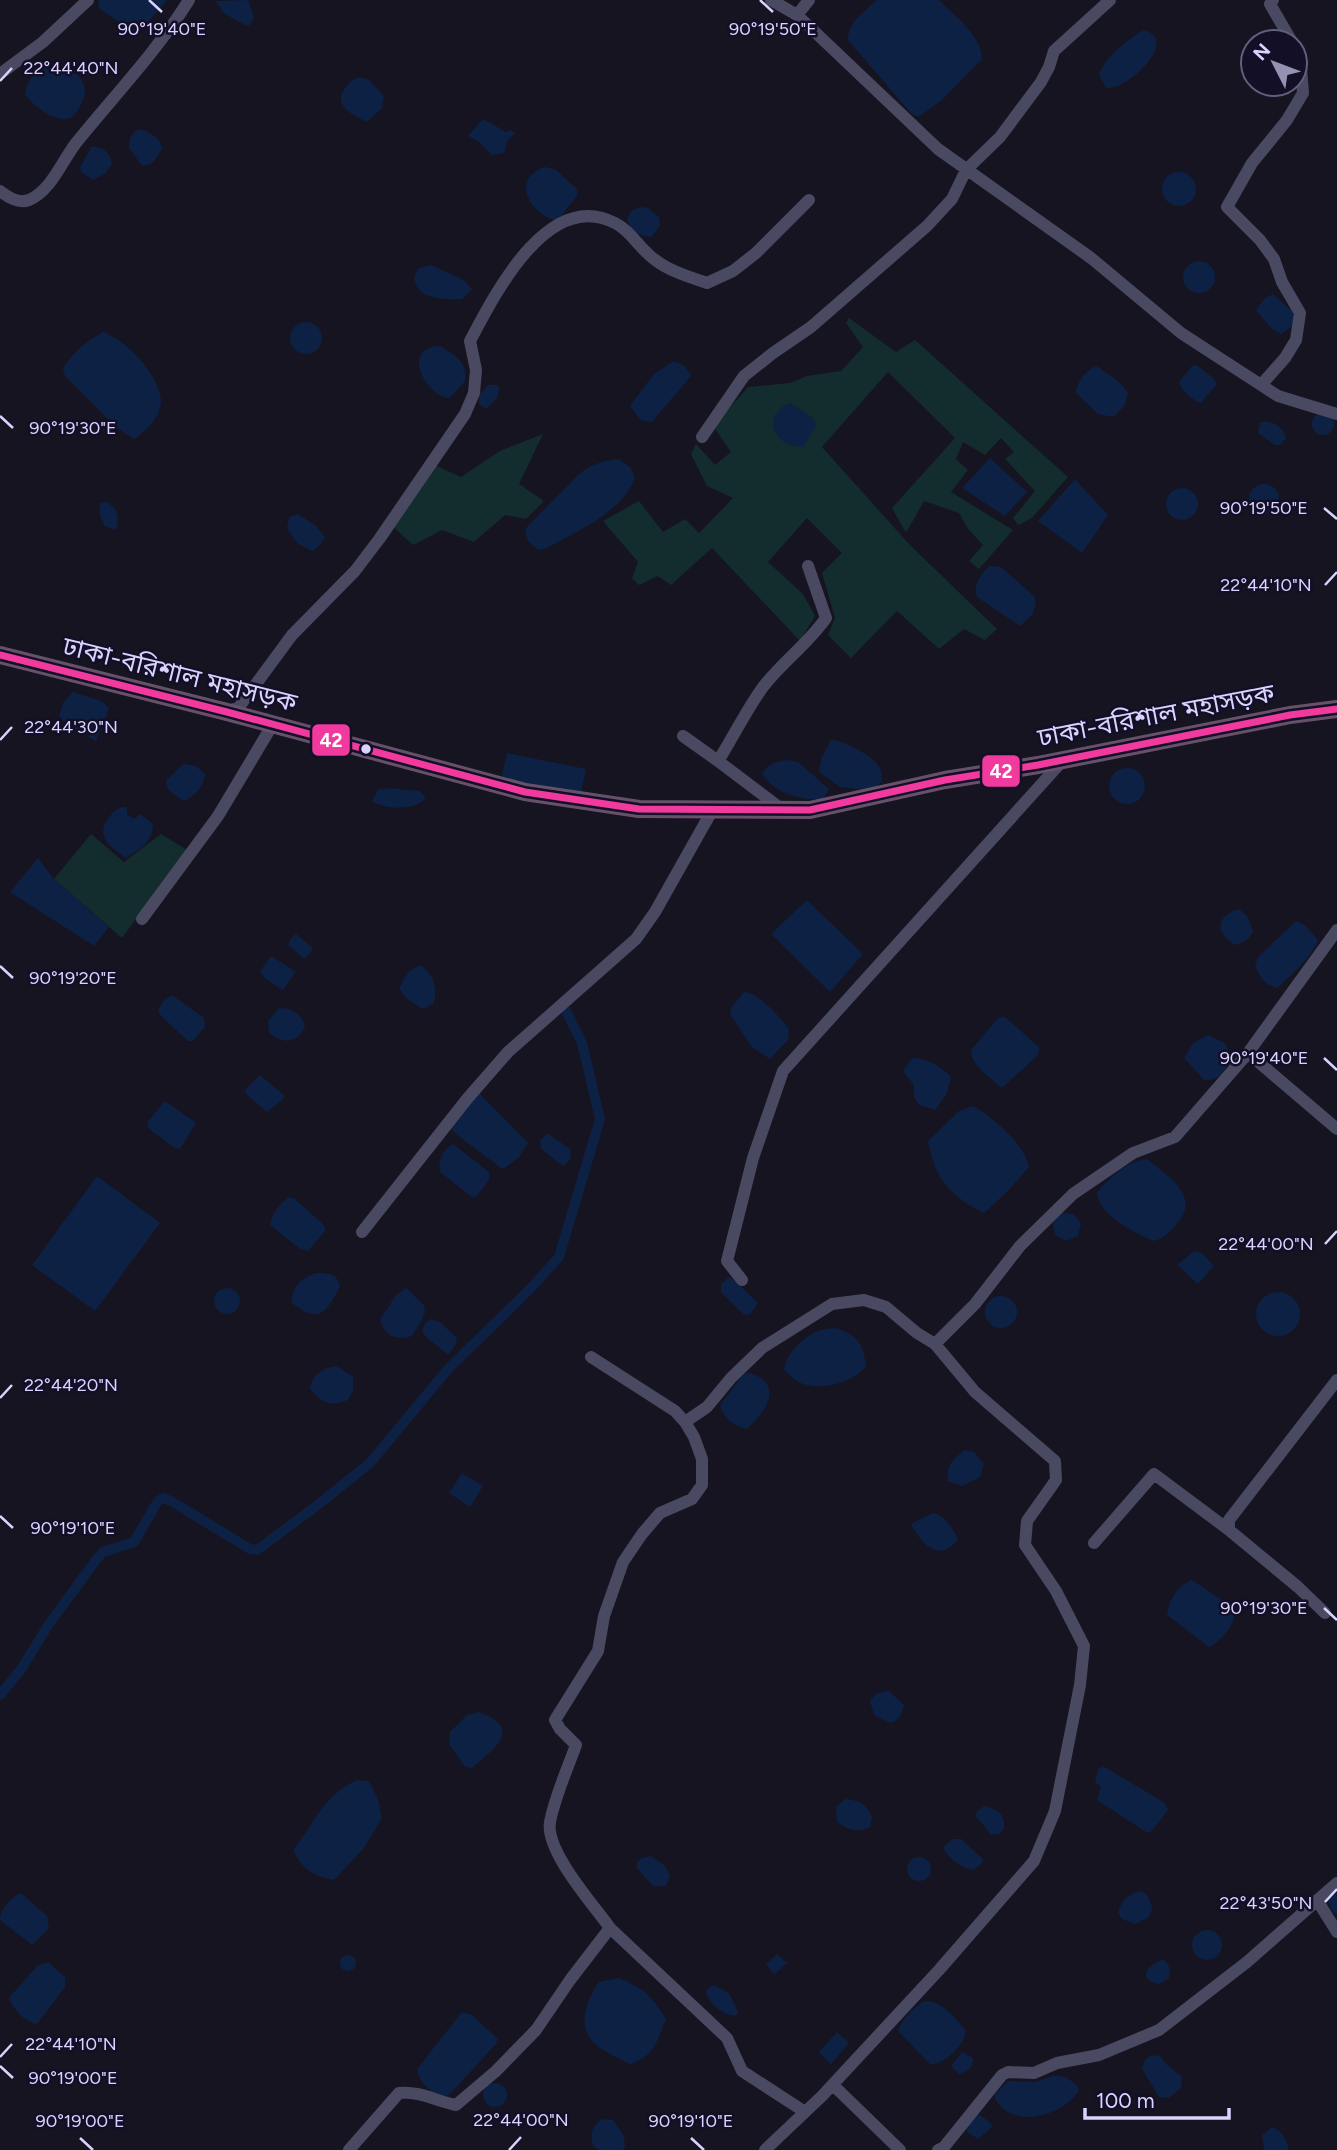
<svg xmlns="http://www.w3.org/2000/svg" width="1337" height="2150" font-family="Figtree,'Noto Sans Bengali',sans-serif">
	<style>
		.green { fill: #132c2d }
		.water { fill: #0d2144 }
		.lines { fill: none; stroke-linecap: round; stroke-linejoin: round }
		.canal { stroke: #0d2144; stroke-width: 10 }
		.minor { stroke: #4a4962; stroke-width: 12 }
		.highway { stroke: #67516a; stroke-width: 18 }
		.bus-1-casing { stroke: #130f26; stroke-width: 12 }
		.bus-1 { stroke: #f13a9d; stroke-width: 7 }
		.ticks { fill: none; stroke: #d9d4ff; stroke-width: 2.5 }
		.bus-dot { fill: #d9d4ff; stroke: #130f26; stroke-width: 2.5 }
		.labels { text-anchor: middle; stroke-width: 5; stroke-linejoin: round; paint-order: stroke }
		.street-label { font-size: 26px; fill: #d9d4ff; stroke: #130f26 }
		.ticks-label { font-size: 18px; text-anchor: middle; fill: #d9d4ff; stroke: #130f26; stroke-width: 5; stroke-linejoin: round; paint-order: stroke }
		.line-badge { stroke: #130f26; stroke-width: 2.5 }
		.badge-label { font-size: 19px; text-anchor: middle; font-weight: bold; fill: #fff }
	</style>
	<rect width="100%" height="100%" fill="#161421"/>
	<path class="green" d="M849,318l47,34 19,-12 153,137 -36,41 -14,7 -5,-7 22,-27 -30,-32 9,-7 -13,-14 -16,17 -22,-13 -7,17 12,11 -17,22 62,38 -34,39 -10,-8 14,-16 -15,-16 -9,-16 -35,-12 -18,32 -14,-25 63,-70 -67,-66 -66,75 87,97 88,85 -12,11 -21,-11 -25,20 -42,-38 -46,47 -23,-23 7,-17 -13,-45 20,-20 -35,-35 -39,44 35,32 12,22 -15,25 -88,-93 -41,37 -13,-9 -19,9 -7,-7 6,-16 -35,-41 36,-20 24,31 22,-13 14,14 34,-35 -26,-12 -16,-32 5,-10 19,21 16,-13 -18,-26 35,-39 42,-4 17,-7 34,-5 22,-24 -17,-24z
		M543,434l-24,50 25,17 -18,18 -21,-4 -31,27 -32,-12 -29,15 -22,-20 44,-60 26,12 39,-26z
		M91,834l33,28 37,-28 26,16 -65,88 -68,-59z"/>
	<path class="water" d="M98,0h69l-30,35 -38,-27z
		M248,0l6,17 -4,8 -3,1 -22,-12 -10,-13z
		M877,0h62c16,16 43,36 43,59l-41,42 -23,16 -7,-4 -63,-73c-1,-17 18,-30 29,-40z
		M1143,30c38,8 -14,61 -37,58l-7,-13c6,-19 28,-34 44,-45z
		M46,62c25,6 51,17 33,46 -3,5 -6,10 -12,11 -15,2 -32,-13 -42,-24 1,-14 10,-23 21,-33z
		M360,77l9,3 15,16 -2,12 -15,14c-12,-6 -33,-15 -24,-31 5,-7 8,-12 17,-14z
		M483,119l23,13 5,-2 4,3 -7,7 -4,13 -12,2 -13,-13 -11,-6z
		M141,129c9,4 19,8 21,19 -4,9 -9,18 -20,18l-13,-18c0,-9 2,-17 12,-19z
		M91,147c12,-1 18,5 21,16l-6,10 -13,7 -11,-7 -2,-5z
		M544,167l11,2 22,20v7l-20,25c-27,-7 -47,-41 -13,-54z
		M1162 189a17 17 0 1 1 34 0a17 17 0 1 1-34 0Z
		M641,207l7,1 11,9 1,9 -9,11c-12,-1 -22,-6 -24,-18l4,-8z
		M1183 277a16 16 0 1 1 32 0a16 16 0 1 1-32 0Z
		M431,265l33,15 8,9 -10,10c-19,0 -45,2 -48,-22l5,-9z
		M1273,294l20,18 3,6 -5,9 -10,7 -10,-6 -15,-18 9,-12z
		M290 338a16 16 0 1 1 32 0a16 16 0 1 1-32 0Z
		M103,332c22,7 57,43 58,68 0,16 -14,31 -27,39l-17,-11 -52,-52 -2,-7c9,-17 23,-27 40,-37z
		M440,346c15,9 28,16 25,35l-15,17c-22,0 -52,-50 -10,-52z
		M672,362c10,-1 15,6 19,14l-39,46 -12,-2 -10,-14 23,-31z
		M1196,365l15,11 6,8 -16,19c-8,-2 -20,-13 -22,-21l13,-16z
		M1097,366l23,17 8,10 -3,12 -12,12 -15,-3 -22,-21c1,-11 10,-24 21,-27z
		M488,385h9l3,2 -3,11 -11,11 -7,-5v-9z
		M790,403l23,15 3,8 -13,21c-29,0 -44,-31 -13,-44z
		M1312 424a11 11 0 1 1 22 0a11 11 0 1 1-22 0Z
		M1266,421c9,2 18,7 20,17l-6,7h-5l-17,-12 2,-10z
		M990,458l37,34 -22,24 -43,-28z
		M619,459l11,8 5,11c-13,34 -57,53 -88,70l-8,2c-10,-7 -14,-10 -13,-22l52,-53c13,-11 24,-14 41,-16z
		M1075,479l33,36 -26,38 -44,-32z
		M1249 499a15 15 0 1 1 30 0a15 15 0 1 1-30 0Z
		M1166 504a16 16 0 1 1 32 0a16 16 0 1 1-32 0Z
		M105,502c14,5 14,16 11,28l-11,-4 -5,-9v-14z
		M298,514l17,11 10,12 -5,8 -8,6 -15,-8 -10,-14 2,-12z
		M989,566l12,1 33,29 2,7 -4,12 -12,11 -43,-29c-4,-14 3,-21 12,-31z
		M73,692l28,9 8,7 -13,33 -7,-3v-5c-14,-3 -21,-6 -30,-17l4,-13z
		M831,740c12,0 45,17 49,29 2,4 1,8 2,12l-10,10 -32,-4 -21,-15 2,-13z
		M507,753l79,16 -6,28 -79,-17z
		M787,760l11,2 31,27 -6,10c-22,2 -49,-6 -61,-25 6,-10 15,-13 25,-14z
		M183,764l13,2 9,8c-1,12 -11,24 -22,27l-15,-11 -2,-9z
		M1109 786a18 18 0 1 1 36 0a18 18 0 1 1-36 0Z
		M386,788l33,3 7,6c-8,14 -41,13 -54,4l6,-11z
		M124,807h3v7l7,5 6,-5 13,10c0,18 -13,25 -27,34 -17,-12 -32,-22 -16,-42 5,-6 7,-8 14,-9z
		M38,858l16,21 55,48 -15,19 -84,-54z
		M807,900l56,54 -33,38 -59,-58z
		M1239,909l8,7 6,15c-3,8 -10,12 -18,14 -21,-13 -19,-29 4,-36z
		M1296,921l9,4 13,15c-5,15 -29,38 -41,48 -12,-3 -18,-11 -22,-23l4,-9z
		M296,934l16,13v4l-8,8 -16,-14 2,-6z
		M271,956l25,16 -13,18 -19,-12 -4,-7z
		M420,965c13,8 19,24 13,39l-11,5 -16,-11 -7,-10 9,-16z
		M744,992c14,0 36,25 45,37l-1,11 -18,19 -18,-12 -22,-33 1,-6z
		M172,995l32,23 1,9 -12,14h-5l-26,-24 -4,-6 6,-11z
		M279,1008c13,0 23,5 26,19 -8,16 -21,18 -36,6l-1,-12z
		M1005,1017l35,31 -3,8 -35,32c-11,-10 -31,-22 -31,-38l27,-32z
		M1208,1035l17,8 6,12c-4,14 -10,26 -27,25l-20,-22 9,-15z
		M912,1058c17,1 27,7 39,19l-4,16 -12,17 -16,-5 -5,-8v-12l-11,-14z
		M260,1075l24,20v3l-17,14 -22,-19 1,-4z
		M476,1093l4,1 48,49 -9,14 -14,11h-4l-44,-33 -8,-8z
		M165,1101l31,22 -16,26 -5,-1 -27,-20v-7z
		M973,1106c22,13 50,36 56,61l-22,25 -23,21c-34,-17 -49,-33 -56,-72l31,-30z
		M547,1133l23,16 1,9 -8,8 -22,-17 -1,-8z
		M453,1144l36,28v8l-13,17h-4l-32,-25c-2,-12 2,-22 13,-28z
		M1147,1159c22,18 55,37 29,66 -7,8 -11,13 -22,16 -18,-7 -58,-28 -57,-49 14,-15 29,-31 50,-33z
		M97,1176l63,47 -65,88 -63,-46z
		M289,1197l6,2 30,27v5l-17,20 -8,-2 -30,-24c1,-10 11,-23 19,-28z
		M1061,1213l13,1 7,10 -3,12 -12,5 -11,-6 -2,-12z
		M1194,1251l8,2 12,13 -16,18 -21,-19z
		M316,1273c12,0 21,0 24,13 -14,28 -21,38 -48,17 -1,-16 9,-25 24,-30z
		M729,1277l3,1 25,24c-1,6 -5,12 -12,13l-4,-3 -20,-20v-8z
		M214 1301a13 13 0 1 1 26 0a13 13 0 1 1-26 0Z
		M406,1288l18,17 1,7 -4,10 -9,14c-16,5 -27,0 -32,-16l16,-25z
		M1256 1314a22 22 0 1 1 44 0a22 22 0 1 1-44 0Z
		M985 1312a16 16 0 1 1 32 0a16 16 0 1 1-32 0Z
		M432,1319l8,3 17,16 -1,6 -8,11 -22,-18 -4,-6 4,-9z
		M836,1328c22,8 27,14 30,38 -13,17 -42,24 -63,18 -7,-2 -13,-9 -19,-14 1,-15 20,-34 34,-39 5,-2 12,-2 18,-3z
		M337,1366l16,11v13l-5,10c-16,7 -29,3 -38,-12 4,-15 12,-20 27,-22z
		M749,1373c36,9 17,41 -3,56 -14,-5 -21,-9 -26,-24l23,-30z
		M965,1450l9,2 10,12 -4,13 -18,9 -14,-5c-2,-16 4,-21 17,-31z
		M462,1473l21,13 -13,21 -21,-14z
		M933,1513c13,3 19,15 25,26 -18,25 -37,5 -47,-15z
		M1192,1580l43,29c1,14 -13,32 -26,38l-42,-32c2,-15 11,-30 25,-35z
		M889,1691l15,14c-2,10 -4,14 -14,18l-16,-8 -4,-14 7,-8z
		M479,1712c44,16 17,36 -7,56l-7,-1 -16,-23 1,-12 17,-17z
		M1103,1766l62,37 3,7 -17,22h-5l-49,-32 4,-13 -6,-5 3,-12z
		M357,1780l12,1 9,18 4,19 -18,30 -30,32c-22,-5 -30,-9 -41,-30 22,-27 29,-54 64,-70z
		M845,1799c14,1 21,5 27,18l-2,10c-13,6 -22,3 -33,-5l-1,-15z
		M984,1806c13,2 22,9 20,23l-5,5 -8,1 -15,-19 1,-5z
		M953,1839h8l22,20 -1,4 -9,7c-11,-1 -25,-12 -30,-23z
		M651,1856l14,10 5,10 -4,10h-13l-16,-18v-6l5,-4z
		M907 1869a12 12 0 1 1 24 0a12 12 0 1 1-24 0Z
		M1142,1891l5,4 6,14 -5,9 -13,6 -13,-5 -4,-6c4,-14 10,-19 24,-22z
		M21,1893l26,23 2,12 -17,17 -32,-25c0,-11 12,-23 21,-27z
		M1192 1945a15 15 0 1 1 30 0a15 15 0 1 1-30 0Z
		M777,1954l10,9 -13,12 -8,-11z
		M340 1963a8 8 0 1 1 16 0a8 8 0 1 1-16 0Z
		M1163,1959c7,6 8,11 6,19l-10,6 -10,-3 -3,-5 2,-8z
		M48,1962l17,15v10l-28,37c-12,-2 -24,-15 -28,-26l28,-32z
		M619,1978c26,11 33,18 47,41 -9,22 -12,38 -36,45 -13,-7 -35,-15 -42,-29 -9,-18 1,-39 11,-53z
		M714,1985l15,8 9,19 -3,4c-13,-2 -24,-10 -29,-23l2,-5z
		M925,2001c16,-1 32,18 41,30 -2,14 -22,35 -36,33l-32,-33c3,-10 16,-25 27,-30z
		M462,2012l10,3 26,24 -3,6 -45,49 -7,3c-13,-5 -24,-14 -26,-28z
		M837,2032l12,11 -18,21 -12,-12z
		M962,2052l11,6c0,10 -5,13 -14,16l-8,-8z
		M1151,2055l9,1 6,8 16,13 -1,11 -12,10 -10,-1 -17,-28 3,-9z
		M1052,2076c12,-1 17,2 26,11v5c-14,20 -49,33 -72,19 -4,-2 -8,-8 -11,-12v-5l13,-13 28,1z
		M483 2095a12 12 0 1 1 24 0a12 12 0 1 1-24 0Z
		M977,2113l14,10 1,4 -14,12 -11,-7 -1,-6z
		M602,2119l11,1 11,16 1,11 -2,3h-24l-6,-4c-3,-13 -2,-18 9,-27z
		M1272,2127c11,4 14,12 17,23h-25l-2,-15z"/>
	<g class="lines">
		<path class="canal" d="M0,1695l22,-27 27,-44 47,-64 7,-8 31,-10 24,-41 5,-3 8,3 79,48 7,1 58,-43 55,-44 78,-94 82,-80 29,-32 41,-138 -18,-76 -16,-32
			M1328,1889l9,20"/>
		<path class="minor" d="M771,0l26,15 141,134 153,109 90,75 97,63 59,18
			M1273,0l-3,4 22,38
			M797,15l12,-15
			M0,74l43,-32 45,-42
			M0,191c8,6 18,13 29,9 22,-9 33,-39 47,-57 38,-47 81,-92 113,-143
			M1261,385l24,-27 11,-18 4,-27 -18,-31 -8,-23 -14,-19 -33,-33 25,-44 35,-43 16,-27 -3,-38 -5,-8
			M702,437l42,-61 29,-23 38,-26 116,-101 25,-27 14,-29 34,-33 41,-55 8,-15 5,-16 56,-51
			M227,712l12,-5 53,-72 63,-64 25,-33 85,-124 9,-21 2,-23 -6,-29c25,-47 78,-153 145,-118 16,8 24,25 39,36 15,12 35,18 53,24l26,-12 23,-18 53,-53
			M683,736l35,25
			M783,810l-65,-49c14,-22 30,-54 45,-74 20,-26 44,-42 63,-69l-18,-52
			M142,919l76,-103 55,-92
			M1248,1053l89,76
			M362,1232l105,-133 41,-47 128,-113 19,-27 58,-103
			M742,1280l-15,-19 26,-103 30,-87 282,-313
			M935,1344l40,-40 45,-58 53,-52 60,-41 42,-16 73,-84 89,-123
			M685,1422l22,-15 24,-29 31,-30 70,-44 32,-4 22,7 31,26 18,11 40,48 80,69 1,19 -29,41 -2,24 31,46 28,55 -4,39 -25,126 -21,50 -95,109 -117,126 -57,54
			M1094,1543l60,-69 75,56
			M1325,1613l-27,-26 -69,-57v-10l108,-140
			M1317,1900l20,32
			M610,1928l117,110 15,33 63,41
			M833,2085l67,65
			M349,2150l50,-57c21,-2 37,8 57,12l40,-34 40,-41 34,-50 40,-52c-17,-24 -65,-77 -60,-106 5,-26 17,-52 26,-77l-16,-16 -5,-9 43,-69 6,-35 19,-54 19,-28 18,-21 32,-14 10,-14v-26l-8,-22 -9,-15 -10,-11 -84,-54
			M938,2150l6,-3 58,-72 6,-3 26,1 23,-10 42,-8 60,-25 88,-68 90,-79"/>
		<path class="highway" d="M0,655l227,57 298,80 114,17 171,1 135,-30 93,-15 252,-50 47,-6"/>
		<g class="bus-1-casing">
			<path id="bus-1" d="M0,655l227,57 298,80 114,17 171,1 135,-30 93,-15 252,-50 47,-6"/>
		</g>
		<use href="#bus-1" class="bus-1"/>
	</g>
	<path class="ticks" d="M149,0l13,12M760,0l13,12M0,81l12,-13M0,416l13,12M1324,508l13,11M1325,585l12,-13M0,740l12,-13M0,966l13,12M1324,1058l13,12M1325,1244l12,-13M0,1398l12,-13M0,1516l13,12M1324,1608l13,12M1325,1902l12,-13M0,2057l12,-13M0,2066l13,12M80,2138l13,12M691,2138l13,12M509,2150l12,-13"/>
	<circle class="bus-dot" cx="366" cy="749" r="6"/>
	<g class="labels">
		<g class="street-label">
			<text transform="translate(180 674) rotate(14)" y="9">ঢাকা-বরিশাল মহাসড়ক</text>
			<text transform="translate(1156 715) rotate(-11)" y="9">ঢাকা-বরিশাল মহাসড়ক</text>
		</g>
	</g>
	<g class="ticks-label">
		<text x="162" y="35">90°19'40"E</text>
		<text x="773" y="35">90°19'50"E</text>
		<text x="71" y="74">22°44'40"N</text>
		<text x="73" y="434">90°19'30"E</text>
		<text x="1264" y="514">90°19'50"E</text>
		<text x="1266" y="591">22°44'10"N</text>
		<text x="71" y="733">22°44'30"N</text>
		<text x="73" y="984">90°19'20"E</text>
		<text x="1264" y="1064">90°19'40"E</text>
		<text x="1266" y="1250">22°44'00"N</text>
		<text x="71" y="1391">22°44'20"N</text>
		<text x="73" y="1534">90°19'10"E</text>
		<text x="1264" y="1614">90°19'30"E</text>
		<text x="1266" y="1909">22°43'50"N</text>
		<text x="71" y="2050">22°44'10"N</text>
		<text x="73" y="2084">90°19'00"E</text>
		<text x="521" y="2126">22°44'00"N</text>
		<text x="80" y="2127">90°19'00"E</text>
		<text x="691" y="2127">90°19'10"E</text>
	</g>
	<g class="line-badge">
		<rect x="311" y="723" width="40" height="34" rx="7" fill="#f13a9d"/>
		<rect x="981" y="754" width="40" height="34" rx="7" fill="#f13a9d"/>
	</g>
	<g class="badge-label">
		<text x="331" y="747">42</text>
		<text x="1001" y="778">42</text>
	</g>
	<g transform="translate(1274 63) rotate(312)"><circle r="33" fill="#130f26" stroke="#625e7d" stroke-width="2"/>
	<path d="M0-5L12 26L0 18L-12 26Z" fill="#9591b1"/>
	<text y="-10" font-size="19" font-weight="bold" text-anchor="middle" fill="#d9d4ff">N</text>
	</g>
	<path d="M1085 2108v10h144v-10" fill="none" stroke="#d9d4ff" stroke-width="3.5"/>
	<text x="1096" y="2108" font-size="21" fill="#d9d4ff" stroke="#130f26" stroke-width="5" paint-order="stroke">100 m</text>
</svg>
